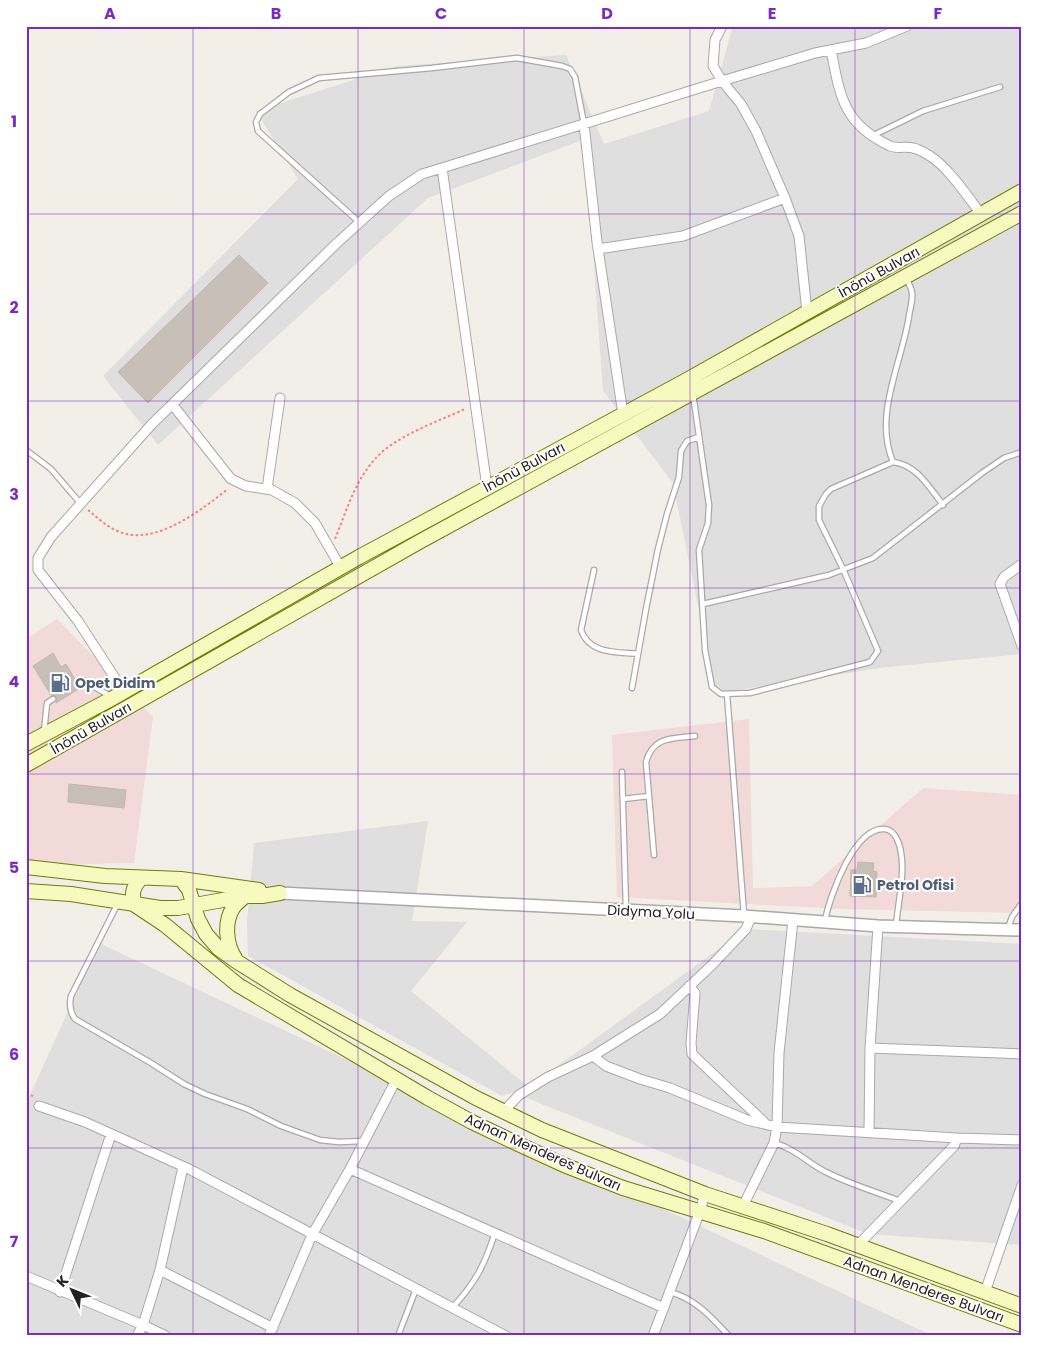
<svg xmlns="http://www.w3.org/2000/svg" width="1048" height="1362" font-family="Poppins,sans-serif">
	<style>
		.residential { fill: #e0dfdf }
		.commercial { fill: #f2dad9 }
		.building { fill: #c7bfb8; stroke: #c4b6ab }
		.lines { fill: none; stroke-linecap: round; stroke-linejoin: round }
		.service-casing { stroke: #a9a9a9; stroke-width: 7 }
		.minor-casing { stroke: #a9a9a9; stroke-width: 11 }
		.tertiary-casing { stroke: #a9a9a9; stroke-width: 14 }
		.secondary-casing { stroke: #707d05; stroke-width: 16 }
		.path { stroke: #fa8072; stroke-width: 2; stroke-dasharray: 2.5 2.5; stroke-linecap: butt }
		.service { stroke: #fff; stroke-width: 4.5 }
		.minor { stroke: #fff; stroke-width: 9 }
		.tertiary { stroke: #fff; stroke-width: 11 }
		.secondary { stroke: #f7fabf; stroke-width: 14 }
		.grid { fill: none; stroke: #7b2cbf; stroke-width: 1; stroke-opacity: 0.55 }
		.labels { text-anchor: middle; stroke-width: 4; stroke-linejoin: round; paint-order: stroke }
		.street-label { font-size: 14px; fill: #222; stroke: #fff }
		.service-label { font-size: 14px; font-weight: bold; fill: #4e5e75; stroke: #fff; text-anchor: start }
		.neatline { fill: none; stroke: #7b2cbf; stroke-width: 2 }
		.grid-label { font-size: 16px; text-anchor: middle; font-weight: bold; fill: #7b2cbf }
	</style>
	<rect width="100%" height="100%" fill="#f2efe9"/>
	<path class="residential" d="M733,26h289v628l-135,13 -171,26 -43,-210 -70,-92 -18,-252 -157,59 -270,247 -55,-69 195,-197 -42,-68 141,-45 169,-11 38,89 105,-33z
		M428,821l-16,100 55,1 -56,69 118,96 217,-158 276,15v301l-154,-11 -349,-139 6,-6 -23,7 -254,-140 -1,-34 7,-79z
		M99,943l834,393h-907v-232z"/>
	<path class="commercial" d="M57,619l96,98 -19,146 -108,2v-226z
		M749,719l4,169 59,-2 111,-98 99,7v118l-181,-4 -224,-12 -5,-162z"/>
	<path class="building" d="M239,255l29,28 -120,120 -30,-31z
		M53,653l8,14 5,-3 10,17 -1,5 5,2 -24,15 1,-6 -6,-2 -18,-29z
		M69,784l57,6 -2,18 -56,-6z
		M858,862l16,1 -1,8 4,1 -1,25 -26,-1 1,-26h6z"/>
	<g class="lines">
		<g class="service-casing">
			<path id="service" d="M872,136l51,-25 77,-24
				M360,223l-102,-92 -2,-9 4,-8 29,-22 30,-14 113,-10 85,-10 45,8 8,3 5,8 9,47
				M693,394l16,111 -1,18 -9,27 6,100 7,37 9,7 29,-1 120,-31 8,-11 -35,-82 -24,-49v-14l7,-12 5,-5 62,-27c24,3 36,25 50,43
				M26,450l25,19 30,35
				M893,462c-20,-47 9,-99 16,-146 1,-7 4,-16 3,-23 0,-4 -4,-10 -5,-14
				M594,570l-13,60c8,24 35,22 57,24
				M703,604l126,-29 44,-17 109,-85 22,-15 18,-6
				M78,684l5,-4 27,16
				M632,688l14,-79 12,-60 9,-35 12,-37 2,-26 6,-10 12,-4
				M727,694l17,221
				M44,732l3,-29 6,-4
				M622,772l4,137
				M623,799l26,-3
				M654,855l-8,-93c7,-26 26,-23 49,-26
				M118,903l-47,93c-2,9 -1,16 4,23l76,44 33,21 21,10 42,15 34,17 39,14 19,2 24,-1
				M825,921c4,-23 29,-95 60,-92 10,1 15,15 16,24 4,19 -3,52 -5,72
				M1008,928l4,-11 10,-14
				M774,1143c23,6 34,21 54,30 22,11 48,19 72,28
				M670,1292c26,7 41,25 59,44
				M452,1308c24,-26 32,-42 43,-75
				M398,1336l18,-47"/>
		</g>
		<g class="minor-casing">
			<path id="minor" d="M722,26l-7,14 -2,26 9,15 93,-28 51,-10 41,-17
				M831,50c9,46 12,74 59,96 7,3 16,0 23,2 6,1 12,5 17,8 18,11 38,41 51,58
				M584,124l13,118 26,172
				M598,249l85,-13 102,-38
				M172,404l59,75 15,7 26,4 23,13 20,20 26,45
				M487,487l-45,-319 280,-87 19,23 15,27 29,67 14,38 8,76
				M267,489l13,-91
				M1022,564l-18,13 -4,7 22,62
				M124,692l-46,-71 -40,-51v-12l13,-21 101,-113 185,-181 52,-47 33,-22 20,-6
				M689,986l6,7 -4,50 1,11 72,68
				M870,1048l152,6
				M593,1056l13,10 34,13 30,9 77,32 30,7 180,11 65,2
				M39,1106l46,16 104,47 317,167
				M504,1111l15,-16 29,-18 45,-21 67,-42 52,-49 34,-36 5,-12
				M869,1132l1,-84 8,-122
				M350,1169l314,139
				M743,1206l31,-63 3,-16 2,-74 14,-133
				M858,1245l96,-99 3,-8
				M160,1270l113,58
				M26,1276l117,49 17,-55 23,-103
				M60,1292l51,-158
				M985,1292l37,-107
				M137,1336l6,-11 23,11
				M269,1336l43,-101 38,-66 46,-89
				M653,1336l47,-125 5,-17"/>
		</g>
		<g class="tertiary-casing">
			<path id="tertiary" d="M280,893l464,23 134,10 144,4"/>
		</g>
		<g class="secondary-casing">
			<path id="secondary" d="M26,744l87,-46 246,-141 326,-176 337,-190
				M26,765l393,-223 603,-329
				M26,867l79,9 76,3 78,11
				M181,879l8,11 9,29 8,15 12,14 18,13 54,34 186,103 66,32 163,64 122,40 195,72
				M26,891l45,3 89,14h18l67,-12h17l18,-3
				M135,905l30,20 73,60 190,113 44,24 44,21 48,22 59,23 141,43 258,94
				M135,905c-4,-12 -2,-18 6,-27
				M235,958c-9,-13 -11,-36 -2,-50 3,-5 8,-8 12,-12"/>
		</g>
		<path class="path" d="M88,510c10,8 20,18 32,22 36,14 81,-22 108,-43
			M335,539c11,-27 20,-58 40,-80 20,-23 62,-37 90,-50
			M26,1094l7,2"/>
		<use href="#service" class="service"/>
		<use href="#minor" class="minor"/>
		<use href="#tertiary" class="tertiary"/>
		<use href="#secondary" class="secondary"/>
	</g>
	<path class="grid" d="M193,26v1310M358,26v1310M524,26v1310M690,26v1310M855,26v1310M26,214h996M26,401h996M26,588h996M26,774h996M26,961h996M26,1148h996"/>
	<defs>
		<g id="fuel-bare" transform="scale(1.5)"><path d="M-5.5-6h7V0h2V4h1.3V-2.5L3-4.5l.8-.8L6-3V5H2.5V1h-1V6h-7ZM-4.2-4.7v3.2H.2V-4.7Z" fill="#5c6f8a" stroke="#fff" stroke-width="2.5" paint-order="stroke"/></g>
	</defs>
	<g fill-rule="evenodd">
		<use href="#fuel-bare" x="60" y="683"/>
		<use href="#fuel-bare" x="862" y="885"/>
	</g>
	<g class="labels">
		<g class="street-label">
			<text transform="translate(879 272) rotate(-29)" y="5">İnönü Bulvarı</text>
			<text transform="translate(524 467) rotate(-28)" y="5">İnönü Bulvarı</text>
			<text transform="translate(91 728) rotate(-30)" y="5">İnönü Bulvarı</text>
			<text transform="translate(651 912) rotate(3)" y="5">Didyma Yolu</text>
			<text transform="translate(543 1152) rotate(24)" y="5">Adnan Menderes Bulvarı</text>
			<text transform="translate(924 1289) rotate(20)" y="5">Adnan Menderes Bulvarı</text>
		</g>
		<g class="service-label">
			<text x="75" y="688">Opet Didim</text>
			<text x="877" y="890">Petrol Ofisi</text>
		</g>
	</g>
	<rect width="1048" height="1362" fill="none" stroke="#ffffff" stroke-width="55"/>
	<g transform="translate(72 1290) rotate(313)" stroke="#ffffff" stroke-width="4" paint-order="stroke">
	<path d="M0-4L9 19L0 12L-9 19Z" fill="#222222"/>
	<text y="-8" font-size="14" font-weight="bold" text-anchor="middle" fill="#222222">K</text>
	</g>
	<rect x="28" y="28" width="992" height="1306" class="neatline"/>
	<g class="grid-label">
		<text x="110" y="19">A</text>
		<text x="276" y="19">B</text>
		<text x="441" y="19">C</text>
		<text x="607" y="19">D</text>
		<text x="772" y="19">E</text>
		<text x="938" y="19">F</text>
		<text x="14" y="127">1</text>
		<text x="14" y="313">2</text>
		<text x="14" y="500">3</text>
		<text x="14" y="687">4</text>
		<text x="14" y="873">5</text>
		<text x="14" y="1060">6</text>
		<text x="14" y="1247">7</text>
	</g>
</svg>
